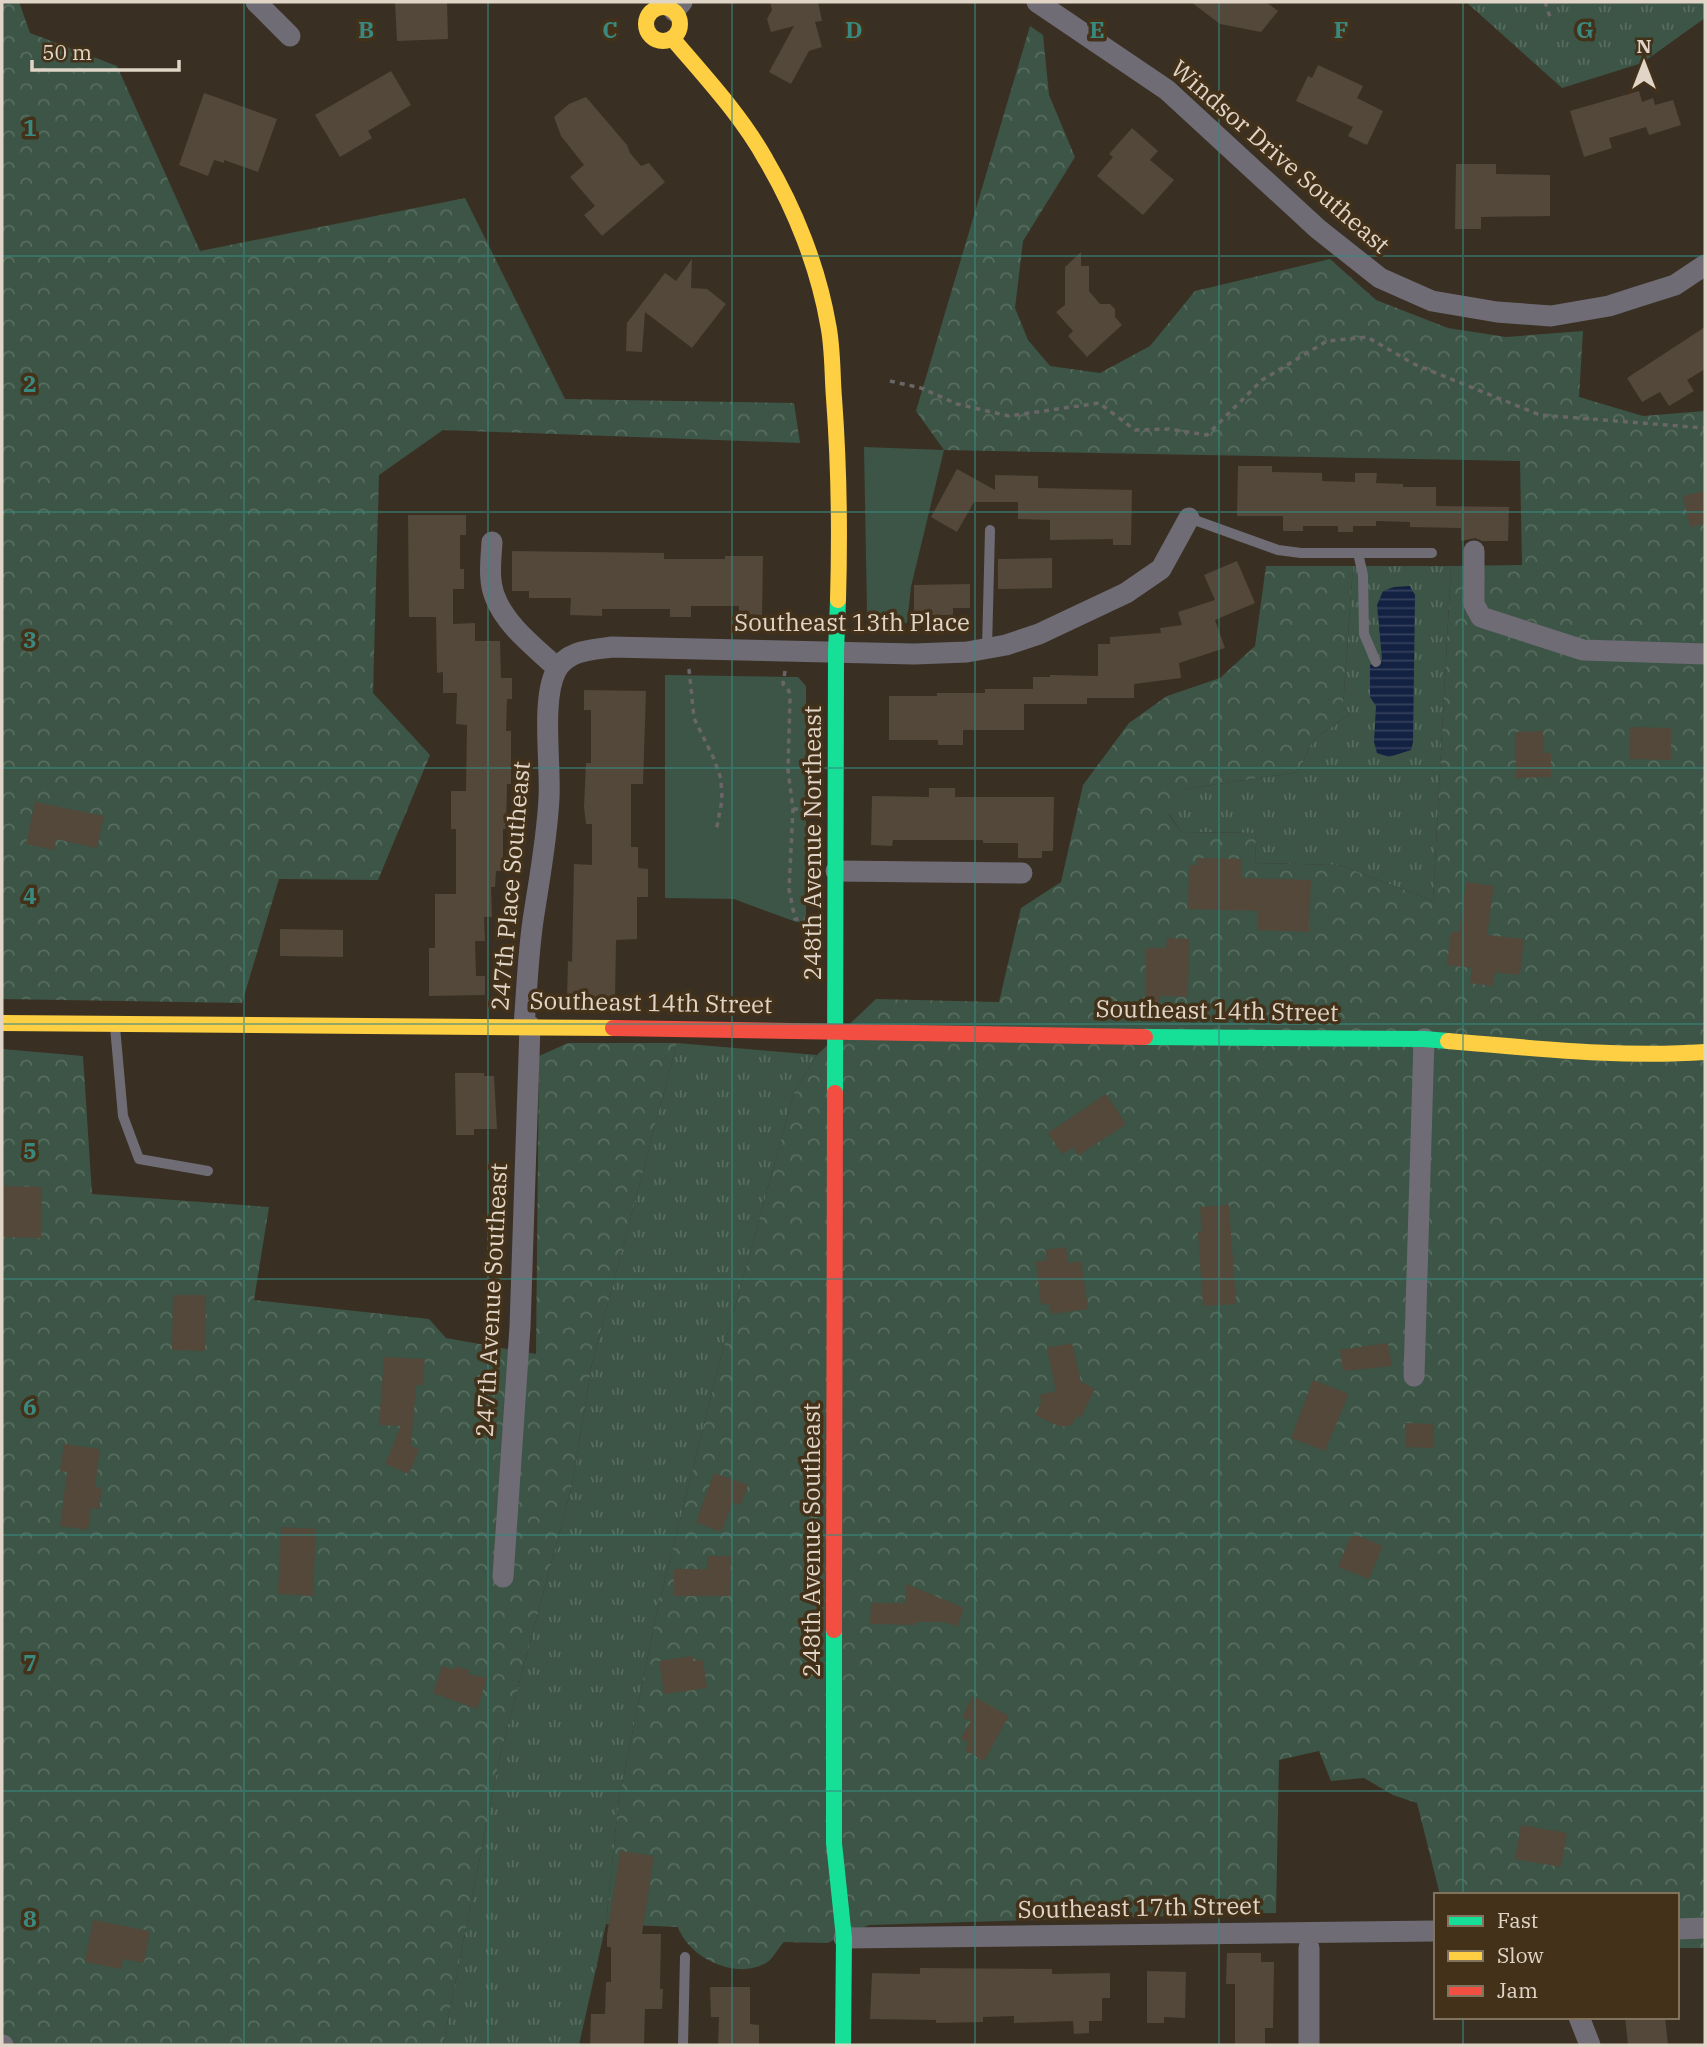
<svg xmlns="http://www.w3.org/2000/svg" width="1707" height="2047" font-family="'IBM Plex Serif',serif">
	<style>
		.grass { fill: url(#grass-tufts) }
		.forest { fill: url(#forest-crowns) }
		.green { fill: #3c5546 }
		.water { fill: url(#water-rules) }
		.building { fill: #53483a }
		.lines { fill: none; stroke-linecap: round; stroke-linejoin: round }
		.path { stroke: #6a6668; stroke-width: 3.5; stroke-dasharray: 5 5; stroke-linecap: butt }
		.lane { stroke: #6f6c75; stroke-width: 10 }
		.street { stroke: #6f6c75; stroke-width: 21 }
		.fast { stroke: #16e098; stroke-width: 16 }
		.slow { stroke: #ffcf43; stroke-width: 16 }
		.jam { stroke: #f24e42; stroke-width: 16 }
		.grid { fill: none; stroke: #398980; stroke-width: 2; stroke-opacity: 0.55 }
		.labels { text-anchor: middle; stroke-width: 7; stroke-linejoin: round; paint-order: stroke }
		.street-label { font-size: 24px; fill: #e0d5c7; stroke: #433119 }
		.grid-label { font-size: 23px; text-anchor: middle; font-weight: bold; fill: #398980; stroke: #433119; stroke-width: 7; stroke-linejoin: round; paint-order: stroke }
	</style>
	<defs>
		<pattern id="grass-tufts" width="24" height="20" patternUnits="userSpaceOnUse" patternTransform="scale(1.75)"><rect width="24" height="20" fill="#3c5546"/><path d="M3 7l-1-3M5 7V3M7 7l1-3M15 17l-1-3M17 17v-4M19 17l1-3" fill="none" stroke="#586d5f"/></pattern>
		<pattern id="forest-crowns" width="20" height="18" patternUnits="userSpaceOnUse" patternTransform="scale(1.75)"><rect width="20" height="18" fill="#3c5546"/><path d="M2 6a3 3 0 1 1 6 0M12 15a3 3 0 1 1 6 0" fill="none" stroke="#586d5f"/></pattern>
		<pattern id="water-rules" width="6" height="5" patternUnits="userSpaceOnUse" patternTransform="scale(1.75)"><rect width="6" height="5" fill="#132142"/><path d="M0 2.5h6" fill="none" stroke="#35405c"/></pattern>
	</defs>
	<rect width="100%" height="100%" fill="#393023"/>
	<path class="grass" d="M1466,2h239v16l-63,45 -80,25z
		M1353,566h98l-18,335 -93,-36 -85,-2 1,-30 -75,-1 -12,-18 16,-25 113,-17 15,-32 37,-26 -7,-8z
		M677,1043l140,12 -23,38 -75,272 -61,242 -39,191 -13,126 -27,121h-136l58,-294 71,-265 20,-123z"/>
	<path class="forest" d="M2,2h17l11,31 87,33 83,185 265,-53 100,201 229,4 6,40 -357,-13 -64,45 -6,218 57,62 -52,125 -99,-1 -37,124 -240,-4z
		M1030,26l13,9 6,60 26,62 -52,84 -8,67 13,32 22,26 50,7 50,-27 45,-55 135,-32 46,41 72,28 58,9 77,-6 -4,66 64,19 62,-5v1537h-28v-53h-237l-23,-92 -24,-8 -29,-17 -33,3 -12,-30 -40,9 -3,153 -407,12 -42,18 -43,-1c-6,6 -11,17 -18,21 -30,18 -78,-6 -88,-36l-72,-3 13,-126 39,-191 61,-242 75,-272 23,-38 59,-56 123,3 22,-94 40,-26 22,-97 46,-62 38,-27 53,-18 35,-32 11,-80h87l-10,140 7,8 -37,26 -15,32 -113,17 -16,26 12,17 75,1 -1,30 85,2 93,36 18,-335 71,-1 -2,-104 -576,-11 -28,-39z
		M568,1043h109l-85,320 -20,123 -71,265 -58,294h-441v-996l81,7 9,138 177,13 -15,93 175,19 17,19 90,16 3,-298z"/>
	<path class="green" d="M864,447l80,3 -33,137 -4,36c-19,2 -28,5 -40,-11z
		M665,675l133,2 8,9v236h-10l-62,-23 -69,-1z"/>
	<path class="water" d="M1410,586l5,9 -2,147 -2,8 -22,7 -12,-4 -3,-11 2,-36 -6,-9v-32l12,-6 -5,-54 6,-14 11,-4z"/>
	<path class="building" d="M395,2h52l1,37 -51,2z
		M770,2h48l4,19 -7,1 7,25 -13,4 -18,33 -22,-12 25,-46 -23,6 -4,-13 5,-9z
		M1191,2h75l12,9 -17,21 -41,-8z
		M1318,65l45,21 -6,12 26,13 -16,34 -19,-9 5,-9 -57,-26 12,-25 4,2z
		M391,71l20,34 -43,26 4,7 -32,19 -25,-42z
		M1639,91l3,11 11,-4 2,7 18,-5 8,25 -32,10 -3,-8 -37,11 3,10 -28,9 -14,-46z
		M204,93l73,26 -19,53 -34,-12v3l-10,-3 -6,16 -29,-11z
		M586,97l41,48 3,8 11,13 8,-3 16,19 -63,54 -18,-21 11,-9 -25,-29 14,-12 -23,-29 -7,-19 15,-13z
		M1132,128l26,23 -8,9 24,20 -31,35 -46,-39 16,-19 -4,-3z
		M1456,164h40v10l54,1v41l-69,1v12h-26z
		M1081,252v14h8v25l11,13h10l5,5v8l7,8 -35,32 -19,-21 5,-5 -17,-19 9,-7v-38z
		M692,259l-1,29 16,1 19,15 -34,44 -47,-36 -3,40 -16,-1 1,-28 38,-50 11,8z
		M1705,327v42l-18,11 7,11 -25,15 -9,-14 -18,10 -15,-24z
		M1238,466h34v6l50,1v8l33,1v-9h22l-1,10 27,1v3h33v19l73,1 -1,34h-26l-7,-3 -14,3v-13l-51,-1v-5l-34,-1v5h-23v6h-15v-6h-35v5h-20v-15h-46z
		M957,469l38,21v-15l43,1v12l94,2 -1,55h-18v-6l-63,1v-20l-32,-1v-17h-44l-17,30 -26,-15z
		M1705,491v33l-15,3 -7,-31z
		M408,515h58v20h-6v34h4v20h-11v35l22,-1v18h25l1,37h11v21h-5l-1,32h5v53h-4l-1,45h-3v42h-7l-1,16h-4l1,30h-8l1,24h-10l1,35h9v19l-56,1v-48h6v-54h21v-65h-5v-38h15l1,-66 -11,-1 1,-31h-14v-21l-6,1 -1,-56h-27z
		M512,551l152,2v6h61v-3h38l-1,59 -23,-1v-8h-48v11h-21v-8h-68v7l-32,-1 1,-17h-42v-7h-17z
		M1052,558v30l-54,1v-30z
		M1237,561l18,42 -40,17 10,28 -46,15 2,15 -47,6v14h-47v6h-63v26h-61v15h-25v-5h-49v-44h48v-3h48v-4h48v-12h17v-2l48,1v-32h12v-7l51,-4 -1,-5 22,-3 -4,-13 37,-12 -11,-25z
		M970,584v24h-17v7h-39v-30z
		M584,690l62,1 -3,93h-12v63h7v21l10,1v28h-11v42l-21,1 -1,59 -48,-1 1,-37 4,1 2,-98 18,1v-41h-6l-2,-17 2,-44h5v-53h-7z
		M1630,727l41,1v32l-42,-1z
		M1543,731l1,22h7v24l-35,1 -1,-46z
		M929,788h26v9h99l-1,54h-11v7h-24v-15h-35v-3h-90l-1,6 -21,-1 1,-49 57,1z
		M35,802l69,14 -7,32 -41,-9 -2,11 -28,-6z
		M1198,858l44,1 -1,19 70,2 -2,52 -52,-2 1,-19 -70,-2 1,-44h9z
		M1466,882l28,4 -7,49 37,4 -4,36 -25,-3 -2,14 -23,-3 2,-15 -25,-3 4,-33h8z
		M280,929l63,1v27l-63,-1z
		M1167,938l22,1 -1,58 -28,-1v9l-15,-1 1,-56h20z
		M455,1073h29v3h10l3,53h-23v6h-18z
		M1106,1094l20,30 -48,32 -5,-9 -11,7 -14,-21z
		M3,1186l39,1 -1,51 -39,-1z
		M1229,1205l7,99 -33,2 -5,-74h4l-2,-25z
		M1066,1247l2,16 13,-2 7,48 -37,5 -2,-10 -8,1 -5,-43 11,-2 -2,-10z
		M173,1295h33l-1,56 -33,-1z
		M1072,1343l9,39 14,7 -14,28 -6,1 -3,7 -11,2 -26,-12 6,-12 -1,-8 16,-4 -9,-43z
		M1388,1343l4,23 -49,5 -3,-21z
		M384,1357l41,2 -2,26h-7l-5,61 8,3 -10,25 -24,-10 16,-38 -22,-1z
		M1313,1380l36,14 -24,57 -34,-13z
		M1405,1423l29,1 -1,24 -28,-1z
		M64,1444l36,5 -5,38 7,1 -3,21 -8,-1 -3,22 -28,-4 7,-54 -7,-1z
		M714,1473l34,12 -7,20 -8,-3 -12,30 -25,-10z
		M281,1527l35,2 -3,67 -35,-2z
		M1352,1533l31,13 -14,33 -31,-12z
		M707,1556h24l-1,40h-56v-27h33z
		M906,1584l58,24 -7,19 -11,-5h-30l-1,3 -45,-1 1,-21h34z
		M693,1656v5l10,-1 4,28 -43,6 -5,-33z
		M442,1666l12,4 1,-4 14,4 -1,4 19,4 -10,31 -44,-16z
		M973,1696l36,20 -25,45 -19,-11 4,-7 -8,-5 10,-17 -9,-4z
		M1521,1825l46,8 -6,34 -46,-8z
		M620,1851l34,5 -12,78h19l-1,55h3l-1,20h-17l-1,36h-54l1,-31h14l1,-32h5v-35h-4v-12z
		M93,1920l57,11 -6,32 -21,-4 -2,10 -36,-7z
		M1227,1953h34v9h13l-1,66h-8v17h-30v-61h-9z
		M920,1968l132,1v5l58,-1v25h-8v23h-13v12l-15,1 -1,-13 -59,2v-7l-31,1v5l-47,1v-3l-66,-1 2,-46 48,1z
		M1147,1971l39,1 -1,46 -21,-1v6h-17z
		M710,1987h40v37l9,1v20h-41l1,-28h-8z
		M1625,2017h40l3,28h-40z"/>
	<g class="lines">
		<path class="path" d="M1545,2l6,18
			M890,381l31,7 36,16 52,12 90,-13 36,27 34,-1 38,6 55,-55 65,-39 40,-4 47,27 126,51 165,13
			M689,669l5,49 20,41 7,20 1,21 -6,32
			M785,671l-2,13 6,7 1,7 -2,72 5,39 -4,80 6,30h17
			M793,809h19"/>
		<path class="lane" d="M1189,518l89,32 23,3h131
			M1358,553l5,22 1,59 12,28
			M987,648l3,-118
			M115,1027l8,89 16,43 69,12
			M683,2045l2,-88"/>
		<path class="street" d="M256,2l34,34
			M1037,2l130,88 151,139 62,49 52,23 65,11 54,4 58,-10 31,-10 35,-11 30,-20
			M674,11l8,-9
			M492,542c-1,18 -4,38 3,55 11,29 41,51 62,71
			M1474,551v53l7,13 102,33 122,4
			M836,871l186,2
			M524,1026c3,-37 4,-75 10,-112 6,-39 13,-76 15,-116 2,-34 -8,-98 7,-127 11,-21 35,-21 56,-24l302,7 53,-2 39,-7 33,-11 87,-41 35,-24 28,-51
			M1414,1376l10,-337
			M503,1577l17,-250 10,-301
			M1677,1929l28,-1
			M844,1938l592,-7
			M1579,2017l11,28
			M2,2045h1
			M1309,2045v-97"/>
		<path class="fast" d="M1145,1037l279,2 24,2
			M835,1093l1,-441 2,-52
			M834,1630v213l10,95 -1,107"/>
		<path class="slow" d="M646 24a17 17 0 1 1 34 0a17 17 0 1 1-34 0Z
			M672,38c33,39 69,77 94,122 29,49 52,107 62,164 5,24 4,49 6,74 5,67 6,134 4,202
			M2,1023l611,5
			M1448,1041c86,7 171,17 257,11"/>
		<path class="jam" d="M613,1028l532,9
			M834,1630l1,-537"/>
	</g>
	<path class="grid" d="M244,2v2043M488,2v2043M732,2v2043M975,2v2043M1219,2v2043M1463,2v1893M2,256h1703M2,512h1703M2,768h1703M2,1024h1703M2,1279h1703M2,1535h1703M2,1791h1703M1463,2017v28"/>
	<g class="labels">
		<g class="street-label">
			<text transform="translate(1280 157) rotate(41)" y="8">Windsor Drive Southeast</text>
			<text x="852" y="631">Southeast 13th Place</text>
			<text transform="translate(813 843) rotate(-90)" y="8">248th Avenue Northeast</text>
			<text transform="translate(511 886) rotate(-85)" y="8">247th Place Southeast</text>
			<text transform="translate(651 1003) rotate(1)" y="8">Southeast 14th Street</text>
			<text transform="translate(1217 1011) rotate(1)" y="8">Southeast 14th Street</text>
			<text transform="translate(492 1300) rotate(-87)" y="8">247th Avenue Southeast</text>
			<text transform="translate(812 1540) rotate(-90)" y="8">248th Avenue Southeast</text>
			<text transform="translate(1139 1908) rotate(-1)" y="8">Southeast 17th Street</text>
		</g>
	</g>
	<g class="grid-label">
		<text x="366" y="38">B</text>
		<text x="610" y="38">C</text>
		<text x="854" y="38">D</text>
		<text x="1097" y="38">E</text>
		<text x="1341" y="38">F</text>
		<text x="1585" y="38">G</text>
		<text x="30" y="136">1</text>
		<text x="30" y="392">2</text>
		<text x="30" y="648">3</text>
		<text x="30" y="904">4</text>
		<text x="30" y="1159">5</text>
		<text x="30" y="1415">6</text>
		<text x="30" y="1671">7</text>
		<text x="30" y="1927">8</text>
	</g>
	<rect width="1707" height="2047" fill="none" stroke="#e0d5c7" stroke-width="7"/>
	<rect x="1434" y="1893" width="245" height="126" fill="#433119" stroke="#82735f" stroke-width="2"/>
	<rect x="1448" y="1916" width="35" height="10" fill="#16e098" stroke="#82735f" stroke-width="2"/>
	<text x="1497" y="1928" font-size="21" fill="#e0d5c7">Fast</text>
	<rect x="1448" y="1951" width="35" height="10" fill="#ffcf43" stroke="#82735f" stroke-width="2"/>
	<text x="1497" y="1963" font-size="21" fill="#e0d5c7">Slow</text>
	<rect x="1448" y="1986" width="35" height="10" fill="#f24e42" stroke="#82735f" stroke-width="2"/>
	<text x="1497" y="1998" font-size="21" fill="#e0d5c7">Jam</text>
	<g transform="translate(1644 63)" stroke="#433119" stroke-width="5" paint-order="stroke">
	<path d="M0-5L12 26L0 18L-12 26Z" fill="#e0d5c7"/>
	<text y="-10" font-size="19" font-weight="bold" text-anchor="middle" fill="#e0d5c7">N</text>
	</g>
	<path d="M32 60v10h147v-10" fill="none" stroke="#e0d5c7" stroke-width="3.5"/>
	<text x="42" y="60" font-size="21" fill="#e0d5c7" stroke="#433119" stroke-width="5" paint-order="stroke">50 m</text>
</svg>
